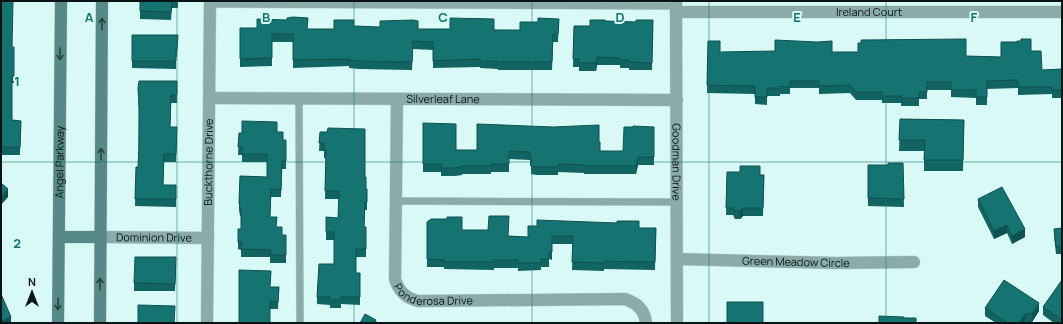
<svg xmlns="http://www.w3.org/2000/svg" width="1063" height="324" font-family="Manrope,sans-serif">
	<style>
		.lines { fill: none; stroke-linecap: round; stroke-linejoin: round }
		.service-casing { stroke: #b8d5d3; stroke-width: 8 }
		.minor-casing { stroke: #b8d5d3; stroke-width: 13 }
		.secondary-casing { stroke: #b8d5d3; stroke-width: 13 }
		.service { stroke: #8aabaa; stroke-width: 7 }
		.minor { stroke: #8aabaa; stroke-width: 12 }
		.secondary { stroke: #568987; stroke-width: 12 }
		.wall { fill: #126462 }
		.shaded-wall { fill: #0f5150 }
		.building { fill: #157472; stroke: #0f5150 }
		.oneway { stroke: #284342 }
		.grid { fill: none; stroke: #0f766e; stroke-width: 1; stroke-opacity: 0.55 }
		.labels { text-anchor: middle; stroke-width: 4; stroke-linejoin: round; paint-order: stroke }
		.street-label { font-size: 11px; fill: #091514; stroke: #d9f9f7 }
		.grid-label { font-size: 13px; text-anchor: middle; font-weight: bold; fill: #0f766e; stroke: #d9f9f7; stroke-width: 4; stroke-linejoin: round; paint-order: stroke }
	</style>
	<rect width="100%" height="100%" fill="#d9f9f7"/>
	<g class="lines">
		<g class="service-casing">
			<path id="service" d="M210,4l466,2
				M299,99l1,224
				M396,201l281,1"/>
		</g>
		<g class="minor-casing">
			<g id="minor">
				<path id="s1" d="M676,1l1,322"/>
				<path id="s2" d="M676,12h386"/>
				<path id="s3" d="M210,98l467,2"/>
				<path id="s4" d="M397,99l-2,180c4,13 11,19 23,22l207,-2c12,4 20,11 21,24"/>
				<path id="s5" d="M101,237l107,1"/>
				<path id="s6" d="M677,259l159,4 78,-1"/>
				<path id="s7" d="M207,323l3,-322"/>
			</g>
		</g>
		<g class="secondary-casing">
			<g id="secondary">
				<path d="M59,237h42"/>
				<path id="s8" d="M58,323l3,-322"/>
				<path d="M100,323l2,-322"/>
			</g>
		</g>
		<use href="#service" class="service"/>
		<use href="#minor" class="minor"/>
		<use href="#secondary" class="secondary"/>
	</g>
	<path class="wall" d="M1,1l11,46h2v36h-2v37l9,1 -1,34h-19z
		M140,1h38v7h-6l-1,12 -31,-1z
		M559,19l-1,23h-5l-1,28h-54v-1l-18,-1v-1l-47,1v-18l-20,-1 -1,21 -53,-1 -10,-1v-2l-56,2v-26h-21v24l-32,1v-39h17l30,-8 21,9h26l20,-3 64,3 102,1 18,-8z
		M653,20l-1,50h-23v-2h-9v-3h-23l-1,6h-17v-4h-6l1,-41h16l15,-5 31,1z
		M132,35h46l-1,22h-1v12l-44,-1z
		M708,41l12,11h112l169,5 30,-6 11,19 20,-1v29h-10v-4l-34,1v-7l-31,1v16h-11v-7l-25,-1v-7h-24v9h-8v7h-18v-3h-19v-3h-26l-6,-7 -31,1v-6h-29v6h-10v2h-13v9l-12,-1v-10l-48,-1z
		M177,81v22h-6l-1,24 7,8 -1,27h-12l-1,23h13v22l-41,-1 1,-39h2l1,-54 -1,-25z
		M900,119l64,1 -1,51h-39v-20h-25z
		M423,123l33,27h21l122,-8 1,9h23l31,-24v38h-16l-2,9h-52v-1l-26,-1v3h-21l-6,-1v-8h-1v-6l-21,-1v13h-18v2h-29v1l-7,1h-14v-4h-18z
		M277,132l6,8h3v29h-4l-1,28h-10l-1,20 12,18h4v28h-16v-6h-29v-7l-3,-1v-20h3v-13h-1l-1,-6 1,-34 27,1v-15h-25v-7h-4l1,-22z
		M320,132l45,45 1,12h1v21h-2l-1,17h2v30h-10v16h4v32l-19,-1v4h-11v-3l-13,-1v-7l17,-33v-24h-8v-23l12,1 1,-19h-14l1,-41h-2v-7h-5z
		M903,163l1,44 -36,-1v-41h20z
		M727,172l37,3 -1,41h-20l-3,3h-5l-2,-4h-7z
		M978,199l47,38 -13,7 -5,-11 -13,6 -16,-32z
		M427,222l35,8 47,6 19,1 111,-9h17l-1,42 -51,-1v2l-32,-1 1,-26h-21v16l-3,-1v8h-8v3l-23,1v-3h-24v2l-50,-1v-2h-17z
		M1062,228v26h-6l-2,-18v-7z
		M176,265l-1,26h-41v-8z
		M1062,280v43h-8l-11,-8v-8z
		M271,287h8l-1,22h-8l-31,14z
		M985,308l54,3 -7,11h-7l-1,1h-28l-11,-7z"/>
	<path class="shaded-wall" d="M597,57v8l-1,6v-8z
		M638,157v8l-2,9v-8z
		M8,189v8l-7,8v-8z
		M743,208v8l-3,3v-8z
		M1007,225v8l-13,6v-8z
		M1025,229v8l-13,7v-8z
		M1039,303v8l-7,11v-8z
		M1025,314v8l-1,1h-5z
		M11,317v6h-10v-2z"/>
	<path class="building" d="M1,1h12l-1,46h2v29h-2v44l9,1 -1,26h-19z
		M140,1h32l-1,11 -31,-1z
		M293,17l15,1 -1,11h27v-9h20v6l26,1v-6l33,-1 5,1v8h32v-11l44,1v11h26v-8h18v-4l21,1 -1,15h-5l-1,28h-54v-1h-18v-2l-47,2v-19l-20,-1 -1,21 -53,-1 -10,-1v-1l-56,1v-26h-21v24l-32,1v-31h17v-9l30,1v-2z
		M590,20h15v1l31,1v-2h17l-1,43 -23,-1v-2h-9v-2l-23,-1 -1,6h-17v-4h-6l1,-33h16z
		M132,35h46l-1,14h-1v12h-44z
		M966,39v17l35,1v-15h16v-1h4v-2h10v12h10l1,19 20,-1v21h-10v-3h-34v-7l-31,1v16h-11v-7h-25v-8h-24v10h-8v6h-18v-2h-19v-4h-26l-6,-7 -31,1v-5h-29v6l-10,-1v2h-13v9h-12v-11l-48,-1 1,-44h12v11l55,-1v-11l42,2 15,-1v11h26v-9h3v-3z
		M139,81h38v14h-6l-1,32h7l-1,27h-12l-1,31h13v14h-41l1,-32h2l1,-19v-41l-1,-19z
		M900,119l64,1 -1,40h-39l1,-20h-26z
		M242,121l35,1v10h6v8h3v21h-4l-1,29 -10,-1 -1,28h7l-1,10h6v8h4v20h-16l1,-5 -30,-1 1,-7h-4v-13h3v-21h-1l-1,-6 1,-26 27,1v-23h-25v-7h-4l1,-14h3z
		M423,123l33,1v26h21v-26l76,3 46,-2v17h1v9h23l1,-24h9v-1l21,1v30h-16l-2,9h-52v-1l-26,-1v3h-21l-6,-1 1,-8h-2v-6l-21,-1v13h-18v2h-29v1l-7,1h-14v-4h-18z
		M328,128l37,1v48h1v12h1v13h-2l-1,25h2v22h-10v24h4v24h-19v3h-11v-3h-13l2,-33h15v-32h-8v-15l12,1 1,-27h-14l1,-41h-2v-7h-5l1,-11h7z
		M888,163h15l1,36 -36,-1v-33h20z
		M740,166h20v9h4l-1,33h-20l-3,3h-5l-2,-3h-7l1,-36h13z
		M1,183l7,6 -7,8z
		M1002,187l23,42 -13,7 -5,-11 -13,6 -16,-32z
		M489,216h20l-1,20 20,1v-11h9v-6l80,3v-2h22v7h17l-1,34 -51,-1v2l-32,-1 1,-26h-21v16h-3v7h-8v4h-23v-3h-24v2h-50v-2l-17,-1v-37l4,-3h16v-2h15v13h26z
		M1062,228v18l-6,1 -2,-18z
		M135,257h41l-1,27 -41,-1z
		M239,270l32,1 -1,16h9l-1,15 -8,-1v22h-31z
		M1004,280l35,23 -7,11h-7l-6,9h-11l-23,-15z
		M1062,280v40l-19,-13z
		M1,294l10,23 -10,4z
		M727,302h36v21h-36z
		M138,305l37,1 -1,17h-36z
		M365,314l11,6 -1,1 3,2h-18z
		M879,316l25,1v1h12v5h-37z"/>
	<defs><path id="oneway-shaft" d="M-6 0H5M1.5-3L5.5 0L1.5 3" fill="none" stroke-width="1.6" stroke-linecap="round" stroke-linejoin="round"/></defs>
	<g class="oneway">
		<use href="#oneway-shaft" transform="translate(102 24) rotate(-90)"/>
		<use href="#oneway-shaft" transform="translate(60 54) rotate(90)"/>
		<use href="#oneway-shaft" transform="translate(101 154) rotate(-90)"/>
		<use href="#oneway-shaft" transform="translate(100 284) rotate(-90)"/>
		<use href="#oneway-shaft" transform="translate(58 304) rotate(91)"/>
	</g>
	<path class="grid" d="M177,1v322M354,1v322M532,1v322M709,1v322M886,1v322M1,162h1061"/>
	<g class="labels">
		<g class="street-label">
			<text dy="4" stroke="none"><textPath href="#s2" startOffset="193">Ireland Court</textPath></text>
			<text dy="4" stroke="none"><textPath href="#s3" startOffset="233">Silverleaf Lane</textPath></text>
			<text dy="4" stroke="none"><textPath href="#s8" startOffset="161">Angel Parkway</textPath></text>
			<text dy="4" stroke="none"><textPath href="#s7" startOffset="161">Buckthorne Drive</textPath></text>
			<text dy="4" stroke="none"><textPath href="#s1" startOffset="161">Goodman Drive</textPath></text>
			<text dy="4" stroke="none"><textPath href="#s5" startOffset="53">Dominion Drive</textPath></text>
			<text dy="4" stroke="none"><textPath href="#s6" startOffset="119">Green Meadow Circle</textPath></text>
			<text dy="4" stroke="none"><textPath href="#s4" startOffset="227">Ponderosa Drive</textPath></text>
		</g>
	</g>
	<g class="grid-label">
		<text x="89" y="22">A</text>
		<text x="266" y="22">B</text>
		<text x="443" y="22">C</text>
		<text x="620" y="22">D</text>
		<text x="797" y="22">E</text>
		<text x="974" y="22">F</text>
		<text x="17" y="86">1</text>
		<text x="17" y="248">2</text>
	</g>
	<rect width="1063" height="324" fill="none" stroke="#091514" stroke-width="4"/>
	<g transform="translate(32 292)" stroke="#d9f9f7" stroke-width="3" paint-order="stroke">
	<path d="M0-3L7 15L0 10L-7 15Z" fill="#091514"/>
	<text y="-6" font-size="11" font-weight="bold" text-anchor="middle" fill="#091514">N</text>
	</g>
</svg>
